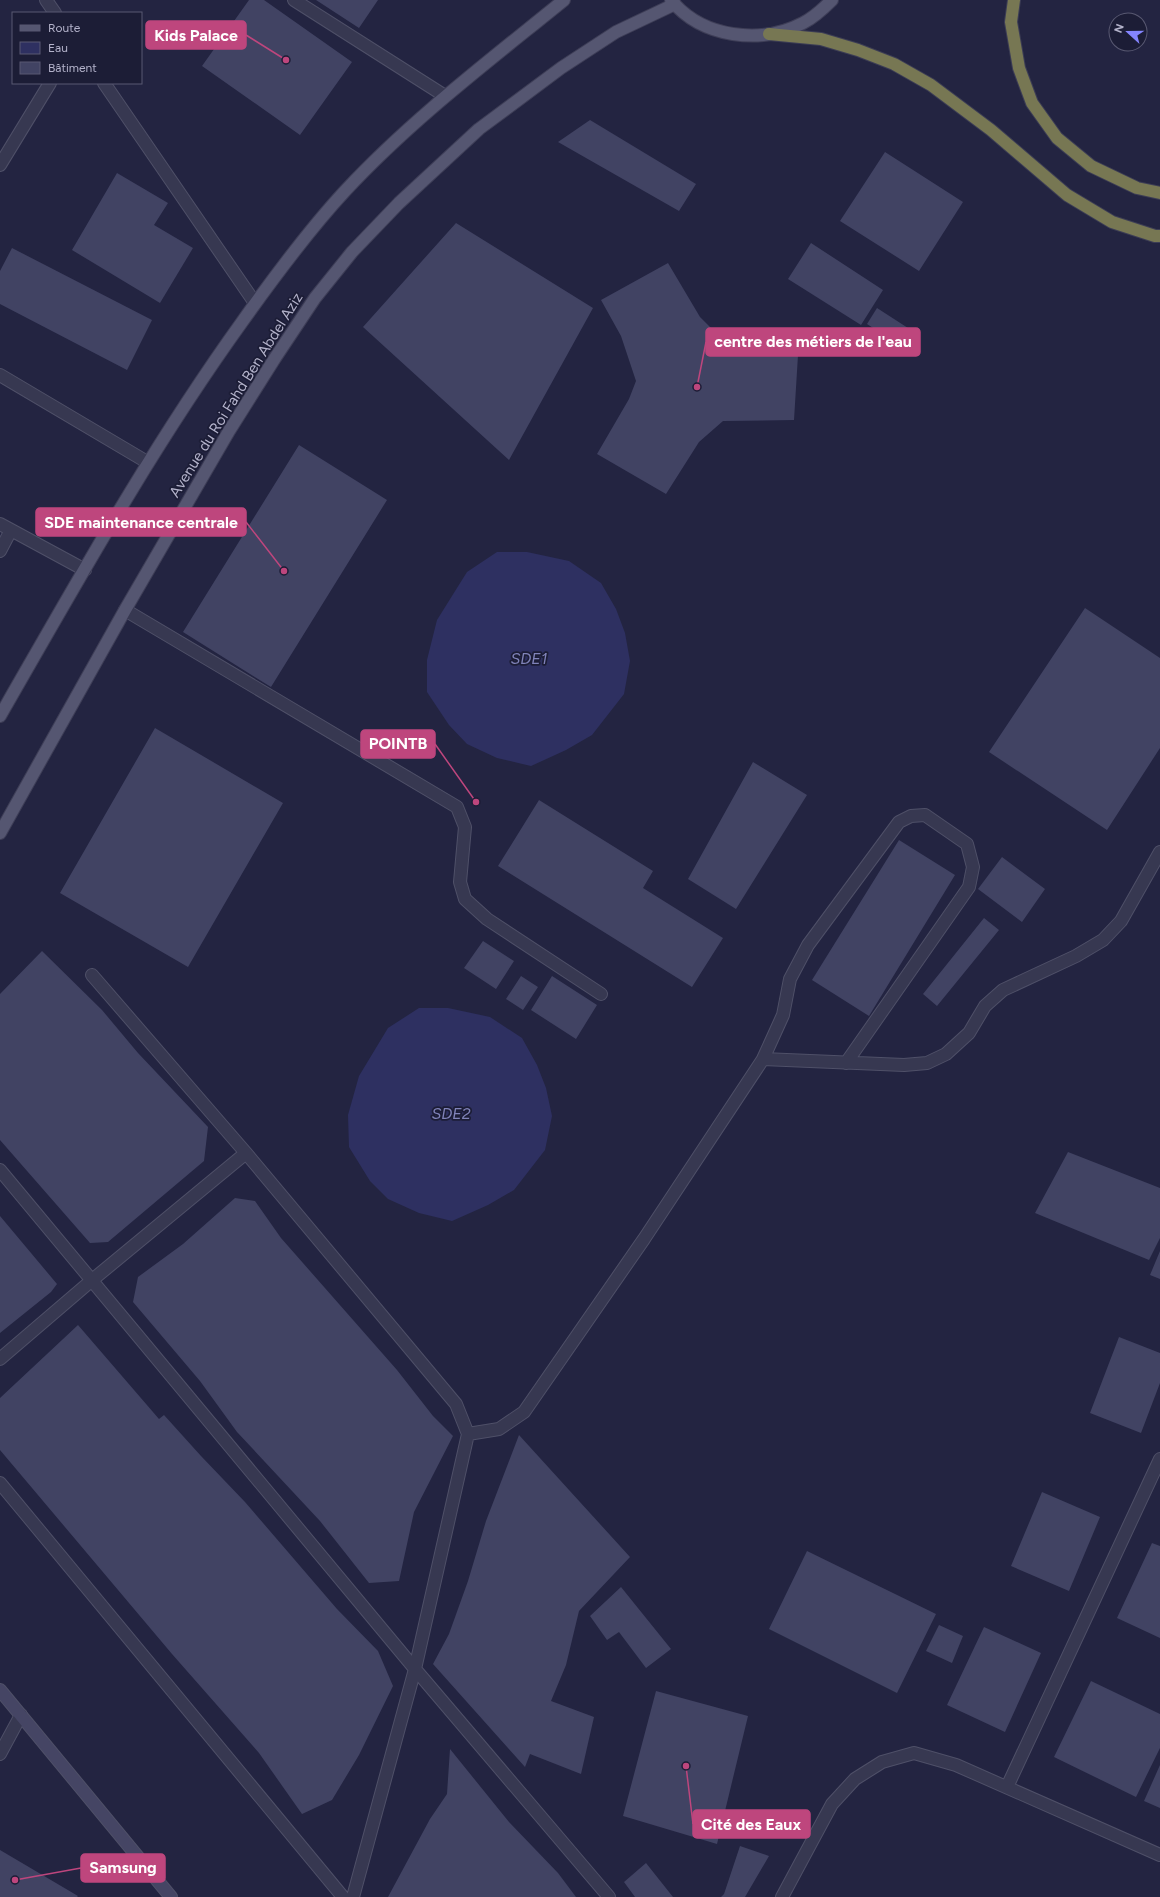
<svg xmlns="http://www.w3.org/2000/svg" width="1160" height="1897" font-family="Figtree,sans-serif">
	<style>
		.water { fill: #2e3061 }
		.building { fill: #414363 }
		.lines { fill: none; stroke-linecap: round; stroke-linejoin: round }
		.service-casing { stroke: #4f5068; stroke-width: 14 }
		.minor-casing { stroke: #4f5068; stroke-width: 14 }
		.secondary-casing { stroke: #4f5068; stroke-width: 14 }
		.primary-casing { stroke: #3e3e57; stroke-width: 14 }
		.motorway-casing { stroke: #3c3d55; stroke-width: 14 }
		.service { stroke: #373851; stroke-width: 12 }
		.minor { stroke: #373851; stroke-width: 12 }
		.secondary { stroke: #454564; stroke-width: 12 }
		.primary { stroke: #555671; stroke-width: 12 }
		.motorway { stroke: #777753; stroke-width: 12 }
		.labels { text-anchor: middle; stroke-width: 3.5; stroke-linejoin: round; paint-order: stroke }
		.street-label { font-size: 15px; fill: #b4b3cb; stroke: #1c1d36 }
		.water-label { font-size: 16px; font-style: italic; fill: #8083b9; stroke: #1c1d36 }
		.leader { fill: none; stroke: #be467d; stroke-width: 1.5 }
		.callout-dot { fill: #be467d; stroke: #1c1d36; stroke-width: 1.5 }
		.callout { fill: #be467d; stroke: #be467d; stroke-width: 1.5 }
		.callout-label { font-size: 16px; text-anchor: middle; font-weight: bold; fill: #fff }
	</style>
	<rect width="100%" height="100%" fill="#232441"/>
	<path class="water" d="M497,552h30l42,9 32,22 15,26 9,24 5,28 -6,33 -32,41 -26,15 -35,16 -34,-8 -30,-14 -18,-19 -22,-33v-32l10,-40 30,-48z
		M419,1008h29l42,9 32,21 15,27 9,23 6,28 -7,34 -31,40 -26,15 -36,16 -33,-8 -31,-14 -18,-18 -21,-34 -1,-32 11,-39 29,-48z"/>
	<path class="building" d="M249,0h15l88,62 -52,73 -98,-69z
		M316,0h62l-19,28z
		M590,120l106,64 -17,27 -121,-69z
		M885,152l78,50 -44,69 -79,-50z
		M117,173l51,30 -14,22 39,23 -33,55 -88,-53z
		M456,223l137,85 -84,152 -146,-133z
		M811,243l72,47 -22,35 -73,-46z
		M12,248l140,72 -25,50 -127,-66v-33z
		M668,263l32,54 19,19 26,6 54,-3 -5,81 -71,1 -24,21 -33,52 -69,-40 32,-55 7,-18 -15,-45 -20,-36z
		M877,308l31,20 -10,16 -31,-20z
		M299,445l88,55 -116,187 -88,-55z
		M1085,608l75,50v90l-53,82 -118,-78z
		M155,728l128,75 -95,164 -128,-74z
		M753,762l54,33 -71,114 -48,-30z
		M539,800l114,71 -10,17 80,50 -31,49 -194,-121z
		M899,840l56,35 -86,141 -57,-36z
		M1002,857l43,32 -23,33 -44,-33z
		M984,918l15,12 -62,76 -14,-12z
		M483,941l31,20 -18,28 -32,-21z
		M42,951l60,59 36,43 70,74 -4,34 -96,81 -18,1 -90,-103v-146z
		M521,976l17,11 -15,23 -17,-11z
		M552,976l45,29 -21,34 -45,-29z
		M1068,1152l92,36v50l-11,22 -114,-47z
		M235,1198l20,3 26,37 116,132 36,46 20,20 -39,76 -15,69 -30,2 -49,-62 -83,-89 -37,-51 -67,-79 5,-25 45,-33z
		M0,1216l57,68 -6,8 -51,41z
		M1160,1251v28l-10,-4z
		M78,1325l81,94 5,-4 37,41 44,46 92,107 41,42 15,35 -34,69 -27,45 -30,14 -43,-61 -87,-99 -172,-204v-52z
		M1119,1337l41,16v30l-19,50 -51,-20z
		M519,1435l111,122 -51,54 -13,54 -15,36 43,16 -13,57 -51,-20 -5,13 -92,-103 16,-30 19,-53 18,-60z
		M1042,1492l58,25 -31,74 -58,-25z
		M1152,1543l8,3v92l-43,-20z
		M807,1551l129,63 -39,79 -128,-64z
		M621,1587l50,62 -25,19 -27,-36 -12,8 -17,-24z
		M939,1625l24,11 -11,27 -26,-12z
		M984,1627l57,26 -36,79 -58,-27z
		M1091,1681l69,33v34l-24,49 -82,-40z
		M656,1691l92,25 -31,128 -94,-28z
		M450,1749l59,73 49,51 18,24h-188l42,-78 17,-25z
		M1160,1765v43l-16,-7z
		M740,1846l29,10 -24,41h-24l3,-3z
		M0,1850l78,46 -1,1h-77z
		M646,1863l27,34h-38l-11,-15z"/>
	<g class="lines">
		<g class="service-casing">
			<path id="service" d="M0,524l85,46
				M0,551l11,-21
				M125,610l332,197 8,20 -5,55 5,17 22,20 114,75"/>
		</g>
		<g class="minor-casing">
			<path id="minor" d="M46,0l9,13
				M294,0l151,96
				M104,83l151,220
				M0,165l50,-82
				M0,375l147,87
				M92,975l154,178 210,251 12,30 -53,235 -62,228
				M763,1059l141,6 23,-2 19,-9 23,-21 16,-27 18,-16 73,-34 27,-16 18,-19 39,-69
				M0,1170l415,499 194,228
				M0,1359l91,-78 155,-128
				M468,1434l31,-5 25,-17 120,-173 119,-180 20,-44 7,-36 18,-34 91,-123 12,-6 14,-1 42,29 6,23 -4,20 -123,176
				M0,1483l343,414
				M0,1754l21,-39
				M1007,1787l153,-328
				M782,1897l50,-93 23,-25 27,-17 32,-9 42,12 204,90"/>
		</g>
		<g class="secondary-casing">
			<path id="secondary" d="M0,1690l171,207"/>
		</g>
		<g class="primary-casing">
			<path id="primary" d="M671,0c31,38 90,45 132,23 10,-5 21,-15 29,-23
				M0,716c77,-134 152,-269 242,-394 32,-45 65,-90 103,-131 66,-71 144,-130 219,-191
				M0,833l125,-223 104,-179 46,-73 40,-60 37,-46 47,-49 80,-74 82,-61 55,-36 59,-28"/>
		</g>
		<g class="motorway-casing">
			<path id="motorway" d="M1014,0l-3,22 8,46 13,35 25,35 34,28 46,22 23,5
				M769,34l52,5 37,11 36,14 37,21 60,45 76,65 45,27 43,14h5"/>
		</g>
		<use href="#service" class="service"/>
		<use href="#minor" class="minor"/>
		<use href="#secondary" class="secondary"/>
		<use href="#primary" class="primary"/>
		<use href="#motorway" class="motorway"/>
	</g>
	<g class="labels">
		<g class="street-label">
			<text transform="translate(236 395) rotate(-58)" y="5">Avenue du Roi Fahd Ben Abdel Aziz</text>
		</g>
		<g class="water-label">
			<text x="529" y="664">SDE1</text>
			<text x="451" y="1119">SDE2</text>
		</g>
	</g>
	<path class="leader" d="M286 60L246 35M697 387L706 342M284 571L246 522M476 802L435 744M686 1766L693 1824M15 1880L81 1868"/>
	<g class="callout-dot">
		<circle cx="286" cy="60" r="4"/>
		<circle cx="697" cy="387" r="4"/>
		<circle cx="284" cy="571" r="4"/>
		<circle cx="476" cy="802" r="4"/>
		<circle cx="686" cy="1766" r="4"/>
		<circle cx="15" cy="1880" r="4"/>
	</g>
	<g class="callout">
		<rect x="146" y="21" width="100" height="28" rx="4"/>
		<rect x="706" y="328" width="214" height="28" rx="4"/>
		<rect x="36" y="508" width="210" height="28" rx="4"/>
		<rect x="361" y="730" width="74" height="28" rx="4"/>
		<rect x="693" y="1810" width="117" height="28" rx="4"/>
		<rect x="81" y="1854" width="84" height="28" rx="4"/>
	</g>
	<g class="callout-label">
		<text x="196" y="41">Kids Palace</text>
		<text x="813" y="347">centre des métiers de l'eau</text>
		<text x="141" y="528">SDE maintenance centrale</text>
		<text x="398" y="749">POINTB</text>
		<text x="751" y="1830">Cité des Eaux</text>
		<text x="123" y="1873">Samsung</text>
	</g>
	<rect x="12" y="12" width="130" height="72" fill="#1c1d36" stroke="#595972"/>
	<rect x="20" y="25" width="20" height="6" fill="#555671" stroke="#595972"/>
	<text x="48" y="32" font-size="12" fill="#b4b3cb">Route</text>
	<rect x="20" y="42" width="20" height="12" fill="#2e3061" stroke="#595972"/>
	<text x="48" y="52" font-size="12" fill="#b4b3cb">Eau</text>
	<rect x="20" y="62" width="20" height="12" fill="#414363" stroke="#595972"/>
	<text x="48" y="72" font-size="12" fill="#b4b3cb">Bâtiment</text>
	<g transform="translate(1128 32) rotate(291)"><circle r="19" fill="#1c1d36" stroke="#595972"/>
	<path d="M0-3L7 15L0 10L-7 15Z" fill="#8585ff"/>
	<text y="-6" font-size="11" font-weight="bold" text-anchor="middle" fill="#b4b3cb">N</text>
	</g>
</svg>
